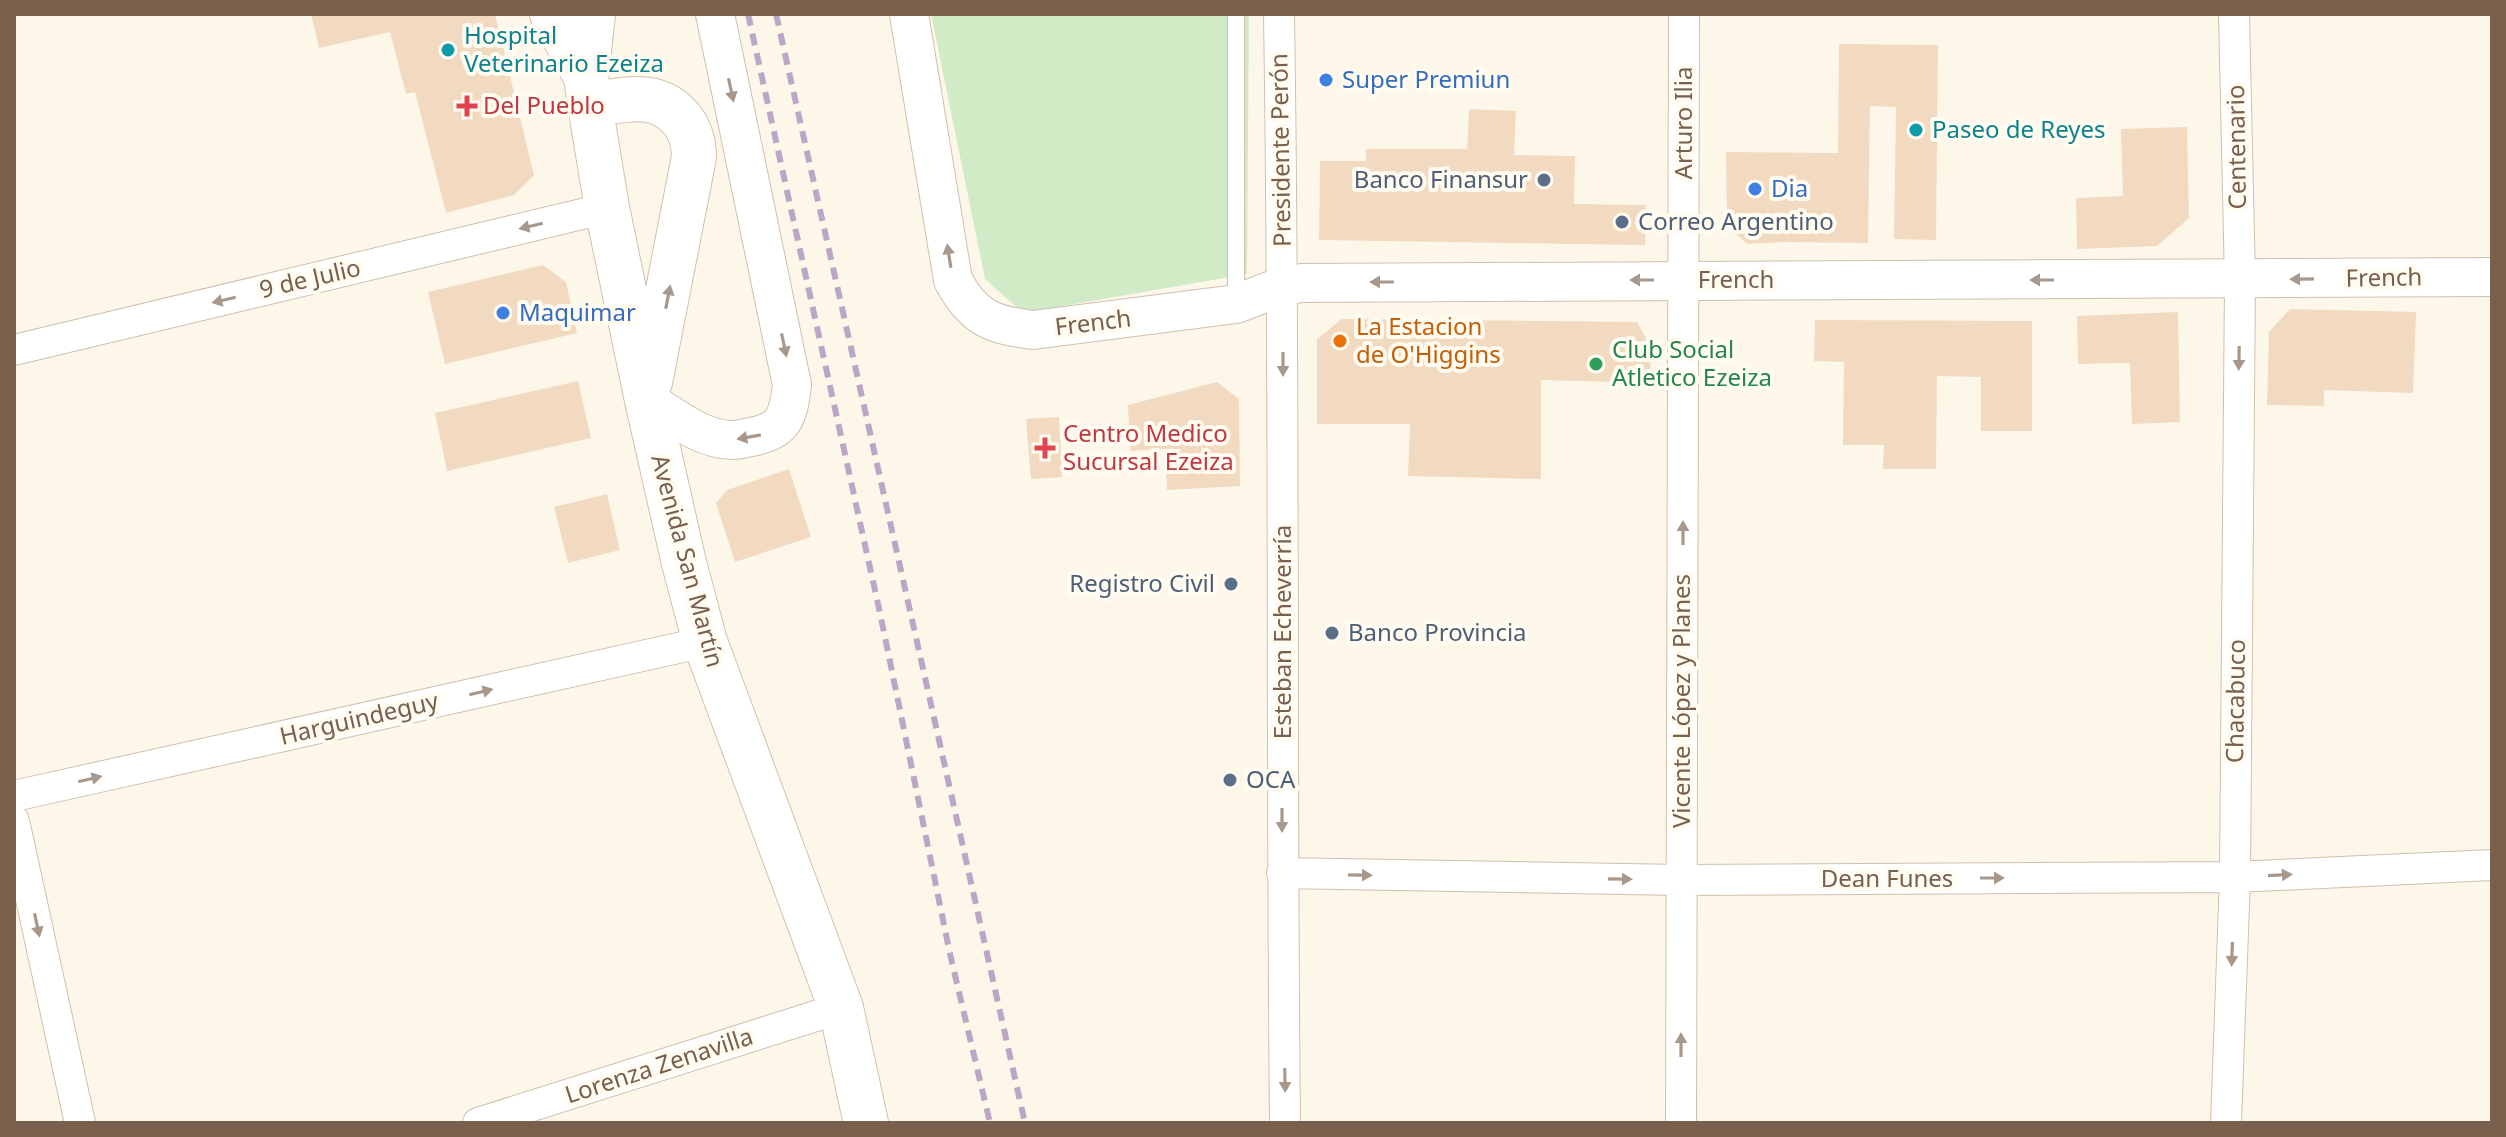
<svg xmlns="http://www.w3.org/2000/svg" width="2506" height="1137" font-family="'Noto Sans',sans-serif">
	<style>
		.green { fill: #d2ebc7 }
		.building { fill: #f2dac1 }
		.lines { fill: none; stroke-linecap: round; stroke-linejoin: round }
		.service-casing { stroke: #cfc0ae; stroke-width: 18 }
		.minor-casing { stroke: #cfc0ae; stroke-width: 32 }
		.tertiary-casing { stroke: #cfc0ae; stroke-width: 40 }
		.secondary-casing { stroke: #d2c1ac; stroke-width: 46 }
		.service { stroke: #fff; stroke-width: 16 }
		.minor { stroke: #fff; stroke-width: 30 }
		.tertiary { stroke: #fff; stroke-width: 38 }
		.secondary { stroke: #fff; stroke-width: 44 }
		.rail { stroke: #bca6c8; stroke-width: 6; stroke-dasharray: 12 8; stroke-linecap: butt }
		.oneway { fill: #a7988b }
		.culture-dot { fill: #0f9aa8; stroke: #fffbf0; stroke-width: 3 }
		.shop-dot { fill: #3f7fe0; stroke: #fffbf0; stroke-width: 3 }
		.health-dot { fill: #e0444e; stroke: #fffbf0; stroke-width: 3 }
		.service-dot { fill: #5c6f8a; stroke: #fffbf0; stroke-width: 3 }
		.food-dot { fill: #e8710a; stroke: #fffbf0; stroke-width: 3 }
		.leisure-dot { fill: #2e9e5b; stroke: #fffbf0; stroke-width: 3 }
		.labels { text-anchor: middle; stroke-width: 8; stroke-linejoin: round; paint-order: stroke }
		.culture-label { font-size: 24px; fill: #0d838f; stroke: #fffbf0; text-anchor: start }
		.shop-label { font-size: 24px; fill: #366cbe; stroke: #fffbf0; text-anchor: start }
		.health-label { font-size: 24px; fill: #be3a42; stroke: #fffbf0; text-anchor: start }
		.street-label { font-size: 24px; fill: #78604c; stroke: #fffbf0 }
		.service-label { font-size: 24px; fill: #4e5e75; stroke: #fffbf0; text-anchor: start }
		.food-label { font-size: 24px; fill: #c56008; stroke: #fffbf0; text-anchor: start }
		.leisure-label { font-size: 24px; fill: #27864d; stroke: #fffbf0; text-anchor: start }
	</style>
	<rect width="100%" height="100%" fill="#fdf7ea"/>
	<path class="green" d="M931,14h318l-2,260 -224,39 -38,-34z"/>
	<path class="building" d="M311,14h184l39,161 -20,20 -68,18 -31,-121 -9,2 -16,-62 -71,16z
		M1839,44l99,1 -2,195 -42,-1 2,-132 -26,-1 -2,137 -84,-1 -37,2 -20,-19 -1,-73 112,1z
		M1469,109l47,2 -2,44 61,1 -1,48 72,1 -1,40 -326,-5 1,-79h46v-12h101z
		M2187,127l2,91 -32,28 -80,3 -1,-51 47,-2 -2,-67z
		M543,265l23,17 11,51 -132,31 -17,-72z
		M2290,309l126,3 -3,81 -89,-3v16l-57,-1 2,-73z
		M2178,312l2,110 -48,2 -2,-61 -52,1 -1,-48z
		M1342,319l295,3 14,25 -1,36 -109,-3v99l-133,-3 2,-52h-93v-85z
		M1815,320l217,1v110h-51v-54l-44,-1 -1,93h-53l1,-24h-41l1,-83 -30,-1z
		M578,381l13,57 -144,33 -12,-58z
		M1217,382l22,17 1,87 -73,4 -2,-41 -35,2 -2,-46z
		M1059,417l3,60 -31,2 -5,-60z
		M789,469l22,68 -76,25 -19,-59 11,-13z
		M607,494l13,56 -52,13 -14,-56z"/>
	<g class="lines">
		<g class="service-casing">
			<path id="service" d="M1236,304v-290"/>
		</g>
		<g class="minor-casing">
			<path id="minor" d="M1279,14c6,370 2,739 6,1109
				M14,350l593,-142
				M14,796l691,-154
				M14,821l66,302
				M1282,873l399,7 554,-3 257,-12
				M478,1123l363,-115
				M1681,1123l3,-1109
				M2226,1123l9,-246 5,-597 -6,-266"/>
		</g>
		<g class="tertiary-casing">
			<path id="tertiary" d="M909,14l44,266c20,38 39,45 80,50l203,-26 47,-18 19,-3 1190,-6
				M647,400c25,15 54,40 85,40 6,0 13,-2 19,-3 34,-6 37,-21 41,-52l-77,-371"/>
		</g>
		<g class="secondary-casing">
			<path id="secondary" d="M552,14l34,63
				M593,14l-7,63 4,28 17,103 40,192 37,163 21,79 136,366 25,115
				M590,105c34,-5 69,-16 93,16 8,11 11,22 11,36l-44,225"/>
		</g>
		<use href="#service" class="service"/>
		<use href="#minor" class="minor"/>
		<use href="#tertiary" class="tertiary"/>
		<use href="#secondary" class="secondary"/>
		<path class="rail" d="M748,14l132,599 70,341 40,169
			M776,14l249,1109"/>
	</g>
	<defs><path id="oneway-solid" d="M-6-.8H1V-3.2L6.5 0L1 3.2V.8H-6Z" transform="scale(2)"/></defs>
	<g class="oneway">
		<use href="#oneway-solid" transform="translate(731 90) rotate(78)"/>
		<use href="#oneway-solid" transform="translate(531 226) rotate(167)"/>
		<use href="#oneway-solid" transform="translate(949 256) rotate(-99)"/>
		<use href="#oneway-solid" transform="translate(2302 279) rotate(179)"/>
		<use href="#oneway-solid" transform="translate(1642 280) rotate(180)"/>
		<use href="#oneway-solid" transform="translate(2042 280) rotate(180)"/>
		<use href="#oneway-solid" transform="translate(1382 282) rotate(180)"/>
		<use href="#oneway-solid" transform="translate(668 297) rotate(-79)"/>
		<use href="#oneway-solid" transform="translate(224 300) rotate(167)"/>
		<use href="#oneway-solid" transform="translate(784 345) rotate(78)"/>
		<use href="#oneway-solid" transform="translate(2239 358) rotate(91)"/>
		<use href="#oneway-solid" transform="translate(1283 364) rotate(90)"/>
		<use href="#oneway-solid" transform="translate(749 437) rotate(170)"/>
		<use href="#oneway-solid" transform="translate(1683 533) rotate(-90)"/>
		<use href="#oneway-solid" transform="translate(481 692) rotate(-13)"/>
		<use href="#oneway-solid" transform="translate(90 779) rotate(-13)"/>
		<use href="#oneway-solid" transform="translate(1282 820) rotate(90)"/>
		<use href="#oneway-solid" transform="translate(1360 875) rotate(1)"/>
		<use href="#oneway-solid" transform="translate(2280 875) rotate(-3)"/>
		<use href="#oneway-solid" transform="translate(1992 878)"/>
		<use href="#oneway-solid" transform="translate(1620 879) rotate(1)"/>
		<use href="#oneway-solid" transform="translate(37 925) rotate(78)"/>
		<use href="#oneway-solid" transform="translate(2232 954) rotate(92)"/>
		<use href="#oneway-solid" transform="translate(1681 1045) rotate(-90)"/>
		<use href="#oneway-solid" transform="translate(1285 1080) rotate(89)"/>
	</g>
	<g class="culture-dot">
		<circle cx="448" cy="50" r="8"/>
		<circle cx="1916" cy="130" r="8"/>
	</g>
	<g class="shop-dot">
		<circle cx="1326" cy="80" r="8"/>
		<circle cx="1755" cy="189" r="8"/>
		<circle cx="503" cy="313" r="8"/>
	</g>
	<g class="health-dot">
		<path d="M463 94h8v8h8v8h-8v8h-8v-8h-8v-8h8z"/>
		<path d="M1041 436h8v8h8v8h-8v8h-8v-8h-8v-8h8z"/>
	</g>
	<g class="service-dot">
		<circle cx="1544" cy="180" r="8"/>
		<circle cx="1622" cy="222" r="8"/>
		<circle cx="1231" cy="584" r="8"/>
		<circle cx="1332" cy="633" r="8"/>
		<circle cx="1230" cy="780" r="8"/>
	</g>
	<circle class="food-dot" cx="1340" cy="341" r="8"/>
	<circle class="leisure-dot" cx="1596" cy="364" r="8"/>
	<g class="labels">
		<g class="culture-label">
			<text x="464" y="44">Hospital<tspan x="464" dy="28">Veterinario Ezeiza</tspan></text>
			<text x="1932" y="138">Paseo de Reyes</text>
		</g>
		<g class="shop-label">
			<text x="1342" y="88">Super Premiun</text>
			<text x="1771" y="197">Dia</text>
			<text x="519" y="321">Maquimar</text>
		</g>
		<g class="health-label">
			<text x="483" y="114">Del Pueblo</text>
			<text x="1063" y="442">Centro Medico<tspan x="1063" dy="28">Sucursal Ezeiza</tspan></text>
		</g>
		<g class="street-label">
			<text transform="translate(1684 123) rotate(-90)" y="8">Arturo Ilia</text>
			<text transform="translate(2237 147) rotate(-91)" y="8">Centenario</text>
			<text transform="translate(1281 150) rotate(-91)" y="8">Presidente Perón</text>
			<text transform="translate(2384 278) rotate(-1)" y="8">French</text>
			<text transform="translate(310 279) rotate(-13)" y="8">9 de Julio</text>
			<text x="1736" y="288">French</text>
			<text transform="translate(1093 323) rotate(-7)" y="8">French</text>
			<text transform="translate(687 561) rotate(75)" y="8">Avenida San Martín</text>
			<text transform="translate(1283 632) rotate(-90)" y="8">Esteban Echeverría</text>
			<text transform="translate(1682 701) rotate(-90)" y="8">Vicente López y Planes</text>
			<text transform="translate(2236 701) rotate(-89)" y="8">Chacabuco</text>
			<text transform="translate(359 719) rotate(-13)" y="8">Harguindeguy</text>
			<text x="1887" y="887">Dean Funes</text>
			<text transform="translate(659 1066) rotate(-18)" y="8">Lorenza Zenavilla</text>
		</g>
		<g class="service-label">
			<text x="1528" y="188" text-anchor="end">Banco Finansur</text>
			<text x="1638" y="230">Correo Argentino</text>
			<text x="1215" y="592" text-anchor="end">Registro Civil</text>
			<text x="1348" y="641">Banco Provincia</text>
			<text x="1246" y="788">OCA</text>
		</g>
		<g class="food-label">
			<text x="1356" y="335">La Estacion<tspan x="1356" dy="28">de O'Higgins</tspan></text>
		</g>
		<g class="leisure-label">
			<text x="1612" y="358">Club Social<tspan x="1612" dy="28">Atletico Ezeiza</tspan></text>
		</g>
	</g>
	<rect width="2506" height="1137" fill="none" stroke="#78604c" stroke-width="32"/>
</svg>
